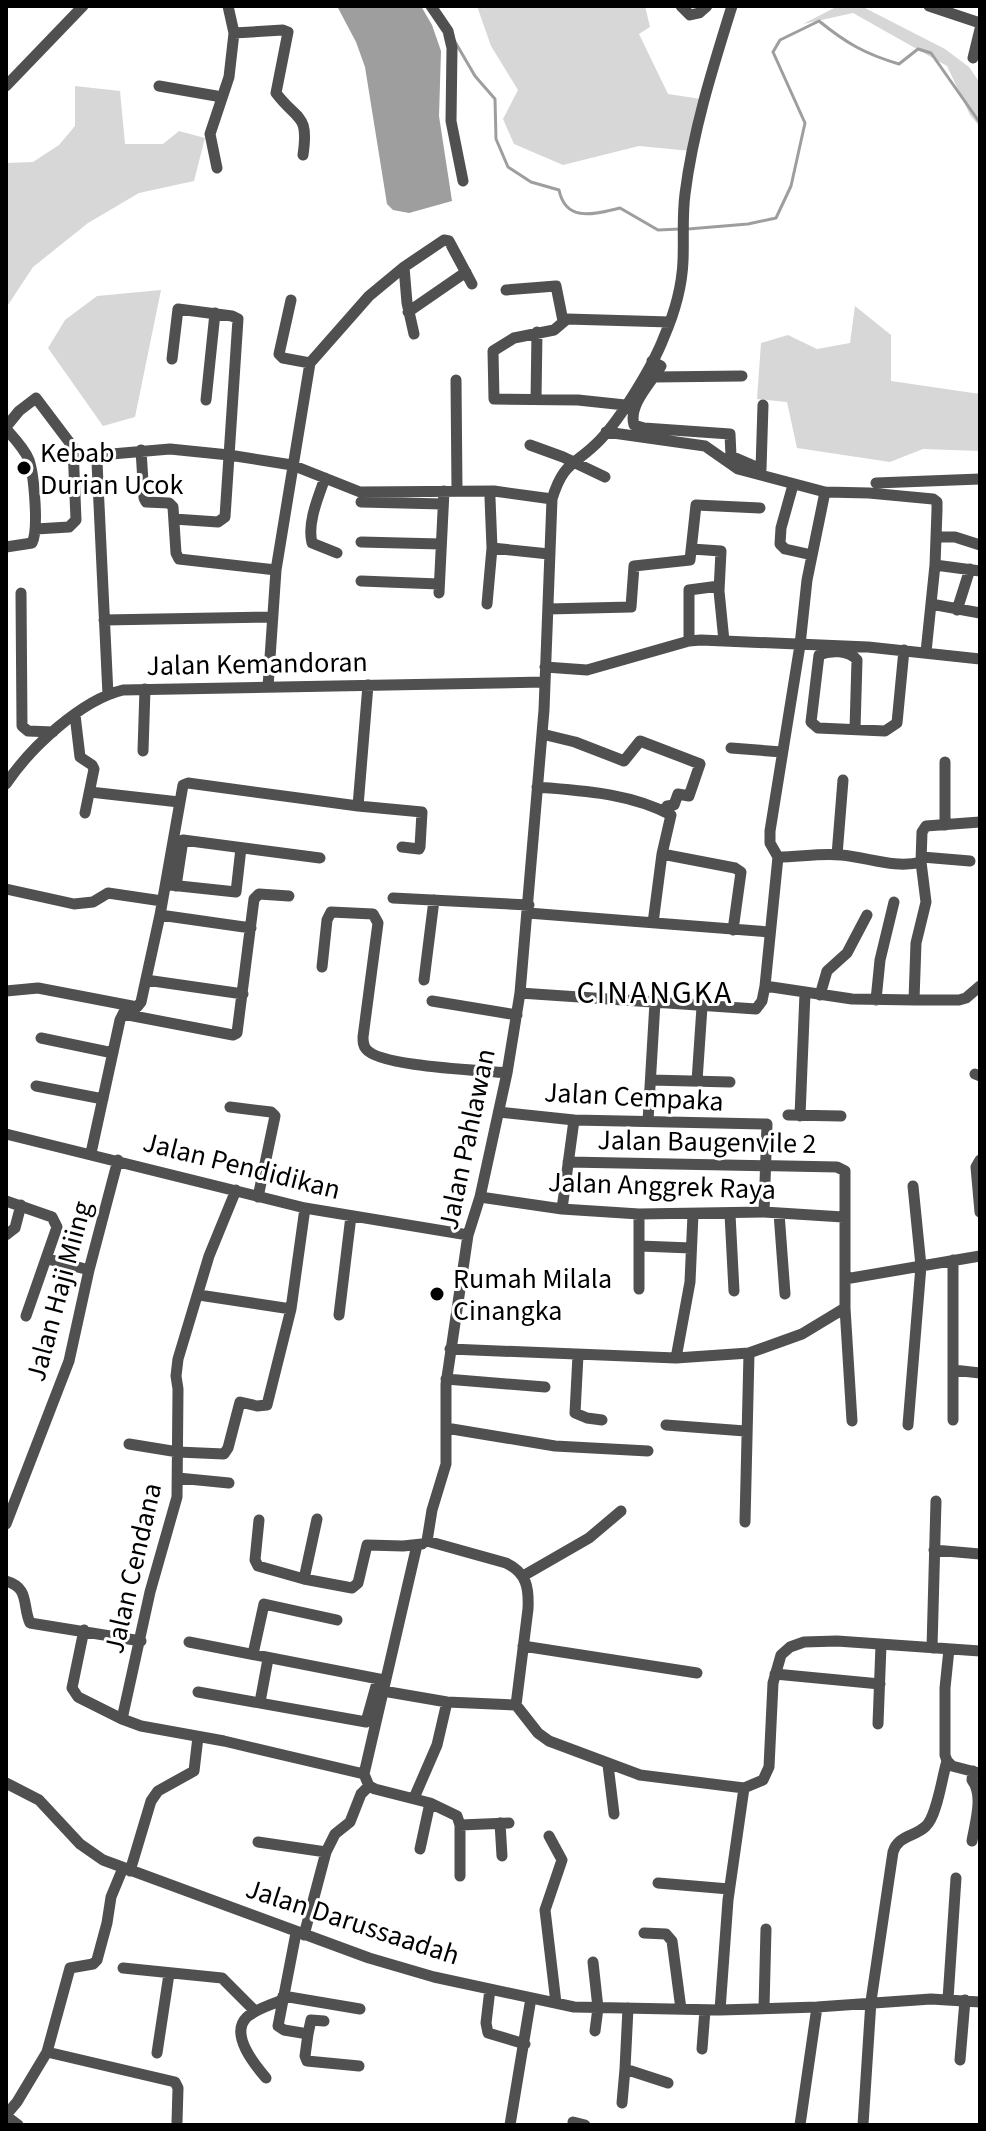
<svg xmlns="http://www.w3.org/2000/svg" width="986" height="2131" font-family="'Source Sans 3',sans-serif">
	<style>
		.green { fill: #d7d7d7 }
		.water { fill: #9e9e9e }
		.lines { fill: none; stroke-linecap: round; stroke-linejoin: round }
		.stream { stroke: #9e9e9e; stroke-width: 3 }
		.minor { stroke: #505050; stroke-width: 11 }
		.poi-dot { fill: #000; stroke: #fff; stroke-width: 3 }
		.labels { text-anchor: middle; stroke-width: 6; stroke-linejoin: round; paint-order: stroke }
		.poi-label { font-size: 28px; fill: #000; stroke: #fff; text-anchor: start }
		.street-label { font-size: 28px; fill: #000; stroke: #fff }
		.quarter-label { font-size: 32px; letter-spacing: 2px; fill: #000; stroke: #fff }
	</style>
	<rect width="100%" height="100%" fill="#fff"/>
	<path class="green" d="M477,6h168l5,21 -11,7 29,60 33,5 -10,52 -52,-5 -76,19 -49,-21 -11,-25 15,-29 -27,-44z
		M838,6l27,2 80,41 24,18 11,16v44l-10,-12 -23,-49 -94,-53 -50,11z
		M75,86l45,5 5,53h38l16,-13 26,7 -11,43 -55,12 -51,30 -55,44 -27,41v-145l27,-1 26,-17 16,-19z
		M161,290l-26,127 -32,9 -55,-78 17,-28 32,-24z
		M855,306l36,29v46l89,13v57l-57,-2 -33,13 -93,-14 -10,-46 -30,-3 4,-56 27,-8 29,14 33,-6z"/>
	<path class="water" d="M337,6h84l11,19 9,26 -2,65 13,85 -43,12 -16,-3 -6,-6 -22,-137 -9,-25z"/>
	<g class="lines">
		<path class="stream" d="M454,40l21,36 20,23 1,40 12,28 23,15 28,8c7,33 35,24 61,18l38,22 22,-1
			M688,229l60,-5 28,-6 15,-32 14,-63 -32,-71 7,-12 39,-19c27,22 46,33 80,43l19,-15 13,4 49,70"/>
		<path class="minor" d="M431,6l17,25 4,17 -1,73 12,60
			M681,6l9,9 9,-2 8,-7
			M732,6c-19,61 -39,124 -47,188 -3,23 -1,44 -2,67 -1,25 -9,53 -19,76 -11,29 -43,81 -64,103 -25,26 -36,20 -48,59l-8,211 -24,283 -13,80 -27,124 -12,38 -22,149v80l-14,46 -5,31 79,22c21,10 23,25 22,46l-12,96 22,28 11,8 91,34 104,13 19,-8 6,-13 4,-84 8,-28 9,-8 14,-5 33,-1 143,10
			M929,6l51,17
			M234,33l49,-3 5,2 -12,61c22,29 33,20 27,62
			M973,58l7,-29
			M6,86l77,-80
			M159,86l63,11
			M217,168l-7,-34 19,-57 5,-44 -6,-27
			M404,267l3,36 7,31
			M506,290l50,-4 7,35
			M291,300l-12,54 4,4 27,5
			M408,312l58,-40
			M172,359l6,-50 54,7 6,3 -13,198 -7,5 -44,-3
			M652,361l9,5c-10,17 -33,39 -27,59l10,3 86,6 1,22 30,13 2,-64
			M655,377l87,-1
			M456,380l1,110
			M536,399l1,-67
			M206,400l9,-87
			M625,405l-47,-5 -84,-1 -1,-48 21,-13 40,-8 13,-11 103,3
			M6,427l13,-16 17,-13 37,49 3,73 -7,7 -33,2
			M6,429c8,9 18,19 23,31 5,15 10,70 3,83l-26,4
			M606,432l99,14 33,23 87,23 44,1 64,6 4,3v8l-2,55 -9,87
			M530,445l33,12 42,20
			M141,450l3,48 2,4 23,1 4,4 3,46 3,6 97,11
			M325,478c-7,20 -18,45 -13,65l25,10
			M876,483l104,-4
			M793,485l-12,43 -1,16 5,5 27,6
			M361,502l82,2
			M936,537h19l25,8
			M361,542l80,2
			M492,548l57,6
			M692,549l29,2 -2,40 5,50
			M935,565l45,6
			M361,581l78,3
			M21,593l1,133 6,5 25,1
			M439,593l5,-102
			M487,604l5,-56 -2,-50
			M931,604l49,9
			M548,609l83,-2 3,-41 56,-6 6,-55 64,3
			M957,610l13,-41
			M104,620l168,-3
			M689,641v-51l30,-4
			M545,667l42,3 102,-29 12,-1 167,7 112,12
			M268,687l8,-117 34,-207 59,-67 35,-29 40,-27 5,1 23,43
			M108,695l-11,-233 3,-7 70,-6 59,6 63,10 68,27 134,-1 58,8
			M75,715l5,42 12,8 2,4 -9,44
			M855,729l2,-69c-8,-10 -27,-10 -38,-5l-8,67 7,6 67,3 12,-8 7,-73
			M542,734l33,8 49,19 16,-20 60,23 -11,32 -11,-2 -4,11 -7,1 -3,5
			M731,748l51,4
			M143,751l2,-62
			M945,762v63
			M6,784c24,-36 75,-84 117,-94l421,-8
			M537,787c46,4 93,6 134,28l-9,39 73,14 6,4 -8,58
			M90,792l89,10
			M358,806l64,6 -2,35 -1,2 -17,-2
			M837,855l6,-75
			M778,857l-8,-14v-12l30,-186 7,-65 18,-88
			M922,857l48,4
			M170,885l66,7 5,-44
			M176,886l7,-46 137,18
			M6,889l68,15 19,-2 15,-9 54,8
			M393,898l136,7
			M528,913l241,19
			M160,915l91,13
			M653,923l9,-69
			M322,967l5,-47 4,-8 42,2 5,9 -15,114c0,5 0,8 3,12 14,18 115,21 141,24
			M146,980l97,14
			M424,980l10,-80
			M765,986l87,13 64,1h43l7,-2 14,-12
			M6,991l32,-3 99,19 4,-5 19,-87 23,-130 5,-2 170,23 10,-121
			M520,993l236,16 6,-8 3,-15 13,-129c21,0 42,-4 63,-2 26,2 54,14 80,7l1,-30 4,-6 54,-4
			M820,995l7,-24 20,-18 20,-38
			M876,1000l4,-40 14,-58
			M914,1000l2,-57 10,-41 -5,-40
			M432,1001l85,14
			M123,1014l110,21 4,-2 17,-134 5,-5 30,2
			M41,1038l72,15
			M975,1074l5,2
			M651,1080l79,2
			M697,1081l5,-74
			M36,1086l67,13
			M230,1107l41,5 4,4 -17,81
			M499,1112l75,8 193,4 -3,88
			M788,1115l53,1
			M800,1116l5,-123
			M648,1121l7,-119
			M6,1134l299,74 163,27
			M91,1153l29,-133 5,-10
			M980,1160l-4,7 4,45
			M568,1162l269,5 8,4v137l7,113
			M236,1190l-27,66 -31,103 -2,17 2,13 -1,108 -27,95 -28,127 19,7 83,15 140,33
			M480,1197l82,12 77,5 125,-2 79,5
			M6,1201l46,16 5,10 -31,89
			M562,1209l12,-89
			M779,1213l6,81
			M730,1214l4,77
			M6,1235l9,-7 6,-23
			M640,1246l51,2
			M48,1259l41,11
			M845,1279l135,-23
			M639,1289v-75
			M199,1295l92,14
			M339,1315l12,-99
			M450,1349l226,9 73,-5 53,-19 43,-26
			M578,1355l-3,58 12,5 15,2
			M676,1358l14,-76 3,-68
			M953,1370l27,3
			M446,1379l99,8
			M953,1420v-160
			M666,1425l79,6
			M908,1425l13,-159 -8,-80
			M446,1428l109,18 93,5
			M129,1444l49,8 46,2 4,-6 12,-46 17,4 10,-1 24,-96 14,-101
			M178,1478l51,5
			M259,1520l-4,40 3,6 46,13 48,9 6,-5 9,-38 36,1 19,-2
			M745,1522l4,-169
			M6,1524l63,-163 20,-91 29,-110
			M417,1545l-53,229 5,12 6,3 55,14 27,13 3,9v51
			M934,1550l46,4
			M523,1576l66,-38 32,-27
			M304,1579l13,-60
			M6,1581c24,7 16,24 24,42l111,18
			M84,1630l-12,58 6,9 44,22
			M189,1642l195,38
			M523,1646l174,27
			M932,1648l4,-147
			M253,1654l11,-50 73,16
			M775,1674l105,10
			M383,1691l64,11 69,3
			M198,1692l168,30 12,-43
			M260,1702l8,-43
			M878,1724l3,-79
			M947,1761l5,5 27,7
			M608,1765l6,49
			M6,1783l33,17 41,44 23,16 266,98 65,19 140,30 146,3 97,-3 114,-8 49,3
			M414,1798l23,-53 10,-43
			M500,1823l2,33
			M460,1825l49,-2
			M549,1836l13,24 -17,50 11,93
			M972,1841c3,-18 12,-46 0,-61l1,-9
			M258,1842l68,10 -22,83
			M420,1849l10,-46
			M326,1852l9,-18 15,-12 11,-28 8,-8
			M130,1871l21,-70 7,-10 36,-20 4,-34
			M658,1883l71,6
			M296,1933l-18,93 6,4 24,4 -3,22 2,5 52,5
			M644,1933l22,1 6,7 9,68
			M593,1962l5,46 -3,23
			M123,1968l99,10 33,33
			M490,1989l-4,34 2,10 37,11
			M283,1996l77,13
			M948,1999l8,-121
			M628,2008l-3,61 43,14
			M764,2008l2,-79
			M720,2010l8,-110 16,-112
			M308,2034l3,-14 13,1
			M702,2049l3,-39
			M47,2052l128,30 3,6 -1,34
			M157,2053l12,-79
			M960,2060l5,-60
			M266,2078c-11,-13 -37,-44 -19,-61 9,-8 24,-12 35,-17
			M622,2103l3,-34
			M6,2115l11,-13 30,-50 23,-84 23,-4 4,-4 10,-37 4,-26 12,-29
			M6,2116l12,9
			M510,2125l21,-127
			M573,2125v-3l12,3
			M800,2125l17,-118
			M863,2125l8,-124 22,-149c5,-17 22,-15 33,-26 11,-10 16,-49 21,-65l-2,-6v-67l4,-39"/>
	</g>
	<g class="poi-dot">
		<circle cx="24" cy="468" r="8"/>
		<circle cx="437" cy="1294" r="8"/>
	</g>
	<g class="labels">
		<g class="poi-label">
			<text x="40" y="462">Kebab<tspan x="40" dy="32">Durian Ucok</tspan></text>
			<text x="453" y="1288">Rumah Milala<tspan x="453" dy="32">Cinangka</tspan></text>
		</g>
		<g class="street-label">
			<text transform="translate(257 663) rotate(-1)" y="10">Jalan Kemandoran</text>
			<text transform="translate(634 1096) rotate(3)" y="10">Jalan Cempaka</text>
			<text transform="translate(466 1139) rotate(-78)" y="10">Jalan Pahlawan</text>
			<text transform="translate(707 1141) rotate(1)" y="10">Jalan Baugenvile 2</text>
			<text transform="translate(242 1165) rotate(14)" y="10">Jalan Pendidikan</text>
			<text transform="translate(662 1185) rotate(2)" y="10">Jalan Anggrek Raya</text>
			<text transform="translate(58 1291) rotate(-75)" y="10">Jalan Haji Miing</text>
			<text transform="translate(132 1568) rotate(-77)" y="10">Jalan Cendana</text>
			<text transform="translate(353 1921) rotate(18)" y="10">Jalan Darussaadah</text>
		</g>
		<g class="quarter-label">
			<text x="655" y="1003">CINANGKA</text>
		</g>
	</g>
	<rect width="986" height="2131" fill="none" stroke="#000000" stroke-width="16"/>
</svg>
